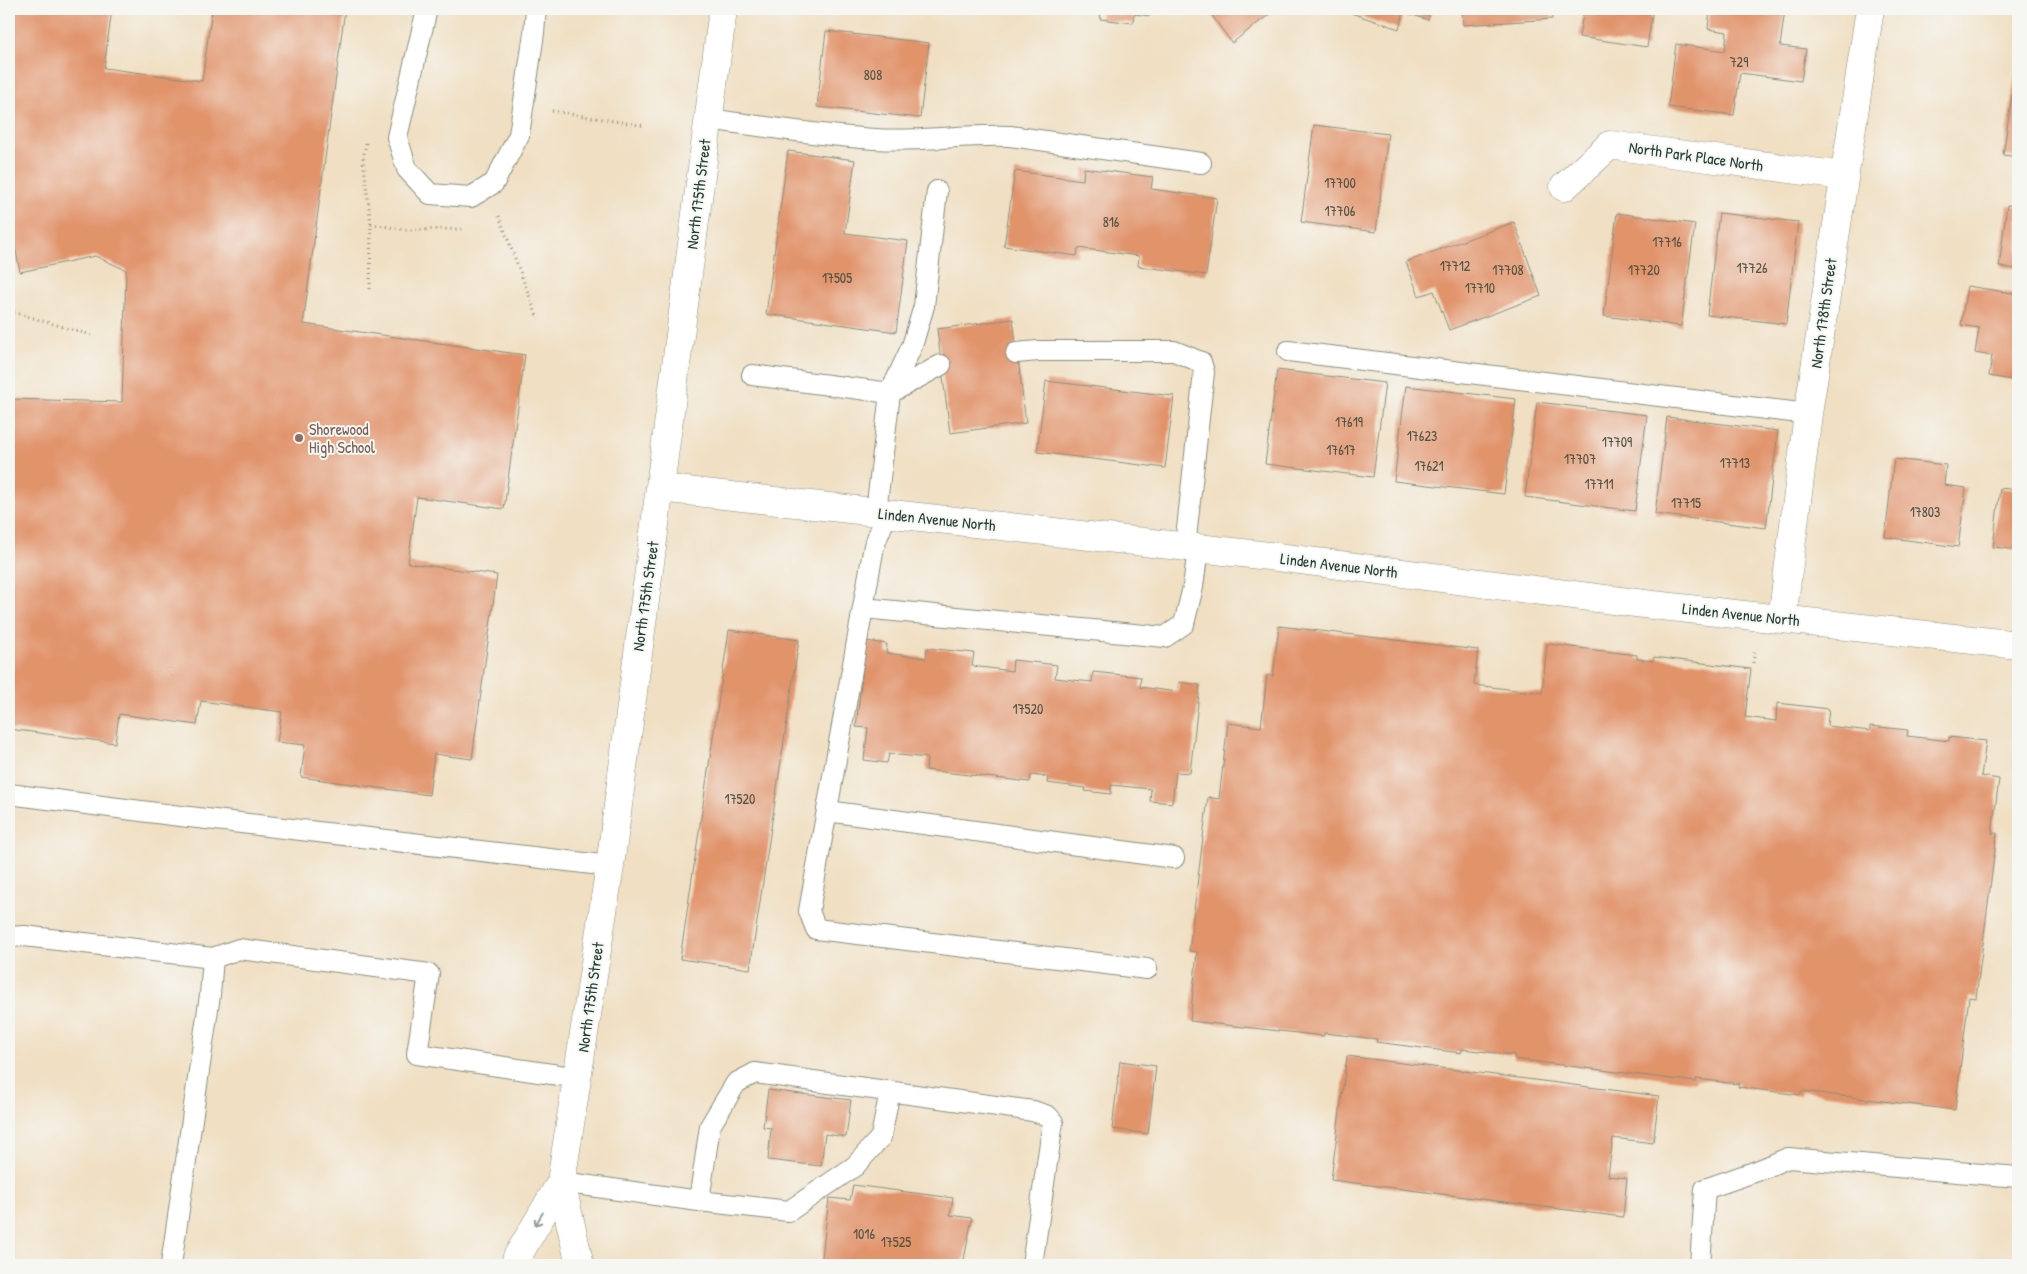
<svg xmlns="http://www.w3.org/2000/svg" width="2027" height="1274" font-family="'Patrick Hand',sans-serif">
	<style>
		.building { fill: #e1936a }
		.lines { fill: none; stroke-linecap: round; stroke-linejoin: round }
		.service-casing { stroke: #888e7b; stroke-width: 22 }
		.minor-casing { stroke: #888e7b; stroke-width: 29 }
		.tertiary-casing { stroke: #888e7b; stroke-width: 29 }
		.path { stroke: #888e7b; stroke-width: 3; stroke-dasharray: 1 4; stroke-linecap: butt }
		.service { stroke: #fff; stroke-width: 20 }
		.minor { stroke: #fff; stroke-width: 28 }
		.tertiary { stroke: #fff; stroke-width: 28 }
		.oneway { stroke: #8f9e9a }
		.education-dot { fill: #8d6e63; stroke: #f6f6f2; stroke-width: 2 }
		.labels { text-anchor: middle; stroke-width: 4; stroke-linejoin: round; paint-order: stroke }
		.number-label { font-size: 14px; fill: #505242 }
		.street-label { font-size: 16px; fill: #1f3d34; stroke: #f6f6f2 }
		.education-label { font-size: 16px; fill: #785e54; stroke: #f6f6f2; text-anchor: start }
	</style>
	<rect width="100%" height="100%" fill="#f6f6f2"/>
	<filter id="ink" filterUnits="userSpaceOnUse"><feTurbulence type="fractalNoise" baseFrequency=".02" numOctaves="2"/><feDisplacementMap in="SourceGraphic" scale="10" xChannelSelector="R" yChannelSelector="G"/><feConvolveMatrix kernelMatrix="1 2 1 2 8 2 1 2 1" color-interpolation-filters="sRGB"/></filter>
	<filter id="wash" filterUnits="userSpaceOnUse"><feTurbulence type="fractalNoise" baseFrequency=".0096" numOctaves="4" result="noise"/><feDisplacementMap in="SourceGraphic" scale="20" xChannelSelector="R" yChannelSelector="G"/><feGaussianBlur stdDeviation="1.12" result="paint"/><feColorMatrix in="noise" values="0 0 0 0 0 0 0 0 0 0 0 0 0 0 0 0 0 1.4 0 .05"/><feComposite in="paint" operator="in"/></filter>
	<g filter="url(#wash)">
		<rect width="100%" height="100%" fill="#f0dfc2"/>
		<g id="blocks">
			<path class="building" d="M9,9h103l-8,59 98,13 10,-72h133l-42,315 222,31 -21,154 -87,-12 -9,66 89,12 -25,184 -38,-5 -5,41 -128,-18 4,-32 -28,-3 5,-30 -81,-11 -4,24 -78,-11 -4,29 -106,-14v-330l113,3 4,-132 -31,-14 -75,16 -11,-57z
				M1095,9h56l-1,7 -16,-2 -1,9 -33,-4 1,-8z
				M1207,9h69l-44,34z
				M1339,9h93l-4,11 -24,-8 -5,17z
				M1462,9h90v10l-89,6z
				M1584,9h69l-6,38 -68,-10z
				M1710,9h75l-5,37 26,3 -5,32 -61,-8 -6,42 -66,-8 8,-63 49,7 2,-19 -19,-3z
				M826,31l103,12 -9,75 -103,-11z
				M2015,75l3,1v81l-15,-2z
				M1314,125l74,9 -12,98 -75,-10z
				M788,151l67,9 -10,73 63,8 -12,91 -130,-18z
				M1084,168l69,9 -2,12 66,9 -11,77 -68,-9 1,-10 -61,-8 -1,8 -73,-10 11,-75 68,9z
				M2007,205l11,1v63l-19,-2z
				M1617,213l78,11 -14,102 -77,-10z
				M1719,213l79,9 -12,102 -79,-9z
				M1514,222l27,74 -92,34 -15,-39 -15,5 -13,-34z
				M1967,286l51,8v87l-29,-5 3,-20 -17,-3 4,-25 -18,-3z
				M1013,319l13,104 -76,10 -13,-104z
				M1277,370l108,13 -12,94 -108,-13z
				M1046,381l128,15 -9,72 -128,-16z
				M1406,386l110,13 -12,95 -110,-13z
				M1537,402l110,13 -12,96 -110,-14z
				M1667,417l111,14 -12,97 -111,-14z
				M1894,459l52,6 -2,20 22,3 -8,59 -73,-10z
				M2000,488l18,2v60l-25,-3z
				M1279,626l199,24 -4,35 68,8 5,-49 90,11v4l16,2 1,-4 97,12 -6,48 31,4 1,-18 52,6 -2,17 43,5v-5l38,4 -1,6 42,5v-4l37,4 -5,35 18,3 -7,54h5l-21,165 -7,-1 -14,113 -153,-19 -2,4 -62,-8 1,-3 -43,-5v3l-182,-23v-4l-52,-6 -1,4 -85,-11 1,-3 -53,-6v3l-134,-15 7,-69 -8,-1 19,-154 11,2 9,-76 33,4 6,-52 6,1z
				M729,630l70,10 -49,329 -70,-10z
				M866,641l21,3 -1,9 40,5 1,-10 47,5 -2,13 40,5 1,-11 44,5 -2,13 37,4 1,-10 48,5 -1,10 37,5 2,-10 21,3 -10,88 -14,-1 -4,31 -22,-2 1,-12 -40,-4v9l-26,-3 1,-3 -39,-5 1,-6 -17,-2 -1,7 -104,-12 1,-12 -38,-4 -2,9 -23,-3 4,-32 -12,-1z
				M1347,1056l312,40 -6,47 -40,-5 -5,38 19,2 -4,39 -292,-37z
				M1120,1061l36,5 -8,68 -36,-5z
				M768,1090l83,10 -5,37 -21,-3 -4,32 -53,-6 3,-32 -8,-1z
				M853,1185l100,13 -3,17 22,3 -9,47h-142l8,-67 21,2z"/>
		</g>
	</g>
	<g filter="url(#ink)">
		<use href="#blocks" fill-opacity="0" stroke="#888e7b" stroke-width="1"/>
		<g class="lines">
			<g class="service-casing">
				<path id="service" d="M427,9l-30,128 10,32 23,25 41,3 23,-14 25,-48 15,-102 2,-24
					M707,119c55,7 113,17 168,20 45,3 90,-5 135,-3l191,27
					M1288,351l520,63
					M1016,353l22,-2h136l27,11 3,10 -19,175
					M752,375l138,18 51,-28
					M876,512l14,-119 22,-47 12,-40 13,-115
					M887,513l-13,33 -65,365 7,18 331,40
					M863,608l302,29 19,-13 9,-37 5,-38
					M9,794l163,21 438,51
					M827,811l347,47
					M9,937l15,-1 189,22 -3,37 -39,270
					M213,958l26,-9 190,25 -12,80 162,24
					M561,1182l138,19 11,-75 26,-43 19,-10 278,38 15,5 5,6 -21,143
					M699,1201l90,10 66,-45 26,-29 9,-46
					M1700,1265l5,-76 52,-18 31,-13 230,19"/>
			</g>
			<g class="minor-casing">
				<path id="minor" d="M1564,187l46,-42 233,31
					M660,488l609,68 375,48 374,41
					M1782,619l26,-205 62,-405"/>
			</g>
			<g class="tertiary-casing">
				<path id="tertiary" d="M561,1182l19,83
					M515,1265l2,-8 44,-75 49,-316 113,-857"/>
			</g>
			<path class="path" d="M552,111l93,15
				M366,143l-3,16 8,65
				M499,216l39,103
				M370,289l1,-65 36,6 55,-1
				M9,311l82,24
				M1753,663l2,-14"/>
			<use href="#service" class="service"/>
			<use href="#minor" class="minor"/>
			<use href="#tertiary" class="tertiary"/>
		</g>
		<defs><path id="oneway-shaft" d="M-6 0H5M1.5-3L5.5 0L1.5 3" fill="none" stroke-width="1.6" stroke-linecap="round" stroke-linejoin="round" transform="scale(1.25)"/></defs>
		<use class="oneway" href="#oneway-shaft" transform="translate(539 1219) rotate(121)"/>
	</g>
	<circle class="education-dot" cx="299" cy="438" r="5"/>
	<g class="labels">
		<g class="number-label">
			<text x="1739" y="67">729</text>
			<text x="873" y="80">808</text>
			<text x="1340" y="188">17700</text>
			<text x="1340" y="216">17706</text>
			<text x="1111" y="227">816</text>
			<text x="1667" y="247">17716</text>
			<text x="1455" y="271">17712</text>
			<text x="1752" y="273">17726</text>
			<text x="1508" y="275">17708</text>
			<text x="1644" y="275">17720</text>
			<text x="837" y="283">17505</text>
			<text x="1480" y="293">17710</text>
			<text x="1349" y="427">17619</text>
			<text x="1422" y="441">17623</text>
			<text x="1617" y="447">17709</text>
			<text x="1341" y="455">17617</text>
			<text x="1580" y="464">17707</text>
			<text x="1735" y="468">17713</text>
			<text x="1429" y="471">17621</text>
			<text x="1599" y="489">17711</text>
			<text x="1686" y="508">17715</text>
			<text x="1925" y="517">17803</text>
			<text x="1028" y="714">17520</text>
			<text x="740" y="804">17520</text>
			<text x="864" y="1239">1016</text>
			<text x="896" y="1247">17525</text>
		</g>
		<g class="street-label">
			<text transform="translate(1696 156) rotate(8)" y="6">North Park Place North</text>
			<text transform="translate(698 194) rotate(-83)" y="6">North 175th Street</text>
			<text transform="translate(1823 313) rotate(-82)" y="6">North 178th Street</text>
			<text transform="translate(937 519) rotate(6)" y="6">Linden Avenue North</text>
			<text transform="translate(1339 565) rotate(7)" y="6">Linden Avenue North</text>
			<text transform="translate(645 596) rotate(-82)" y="6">North 175th Street</text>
			<text transform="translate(1741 614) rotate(6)" y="6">Linden Avenue North</text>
			<text transform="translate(590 997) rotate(-82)" y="6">North 175th Street</text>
		</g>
		<g class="education-label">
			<text x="309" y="435">Shorewood<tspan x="309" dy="18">High School</tspan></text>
		</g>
	</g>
	<rect width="2027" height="1274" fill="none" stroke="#f6f6f2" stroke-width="30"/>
</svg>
